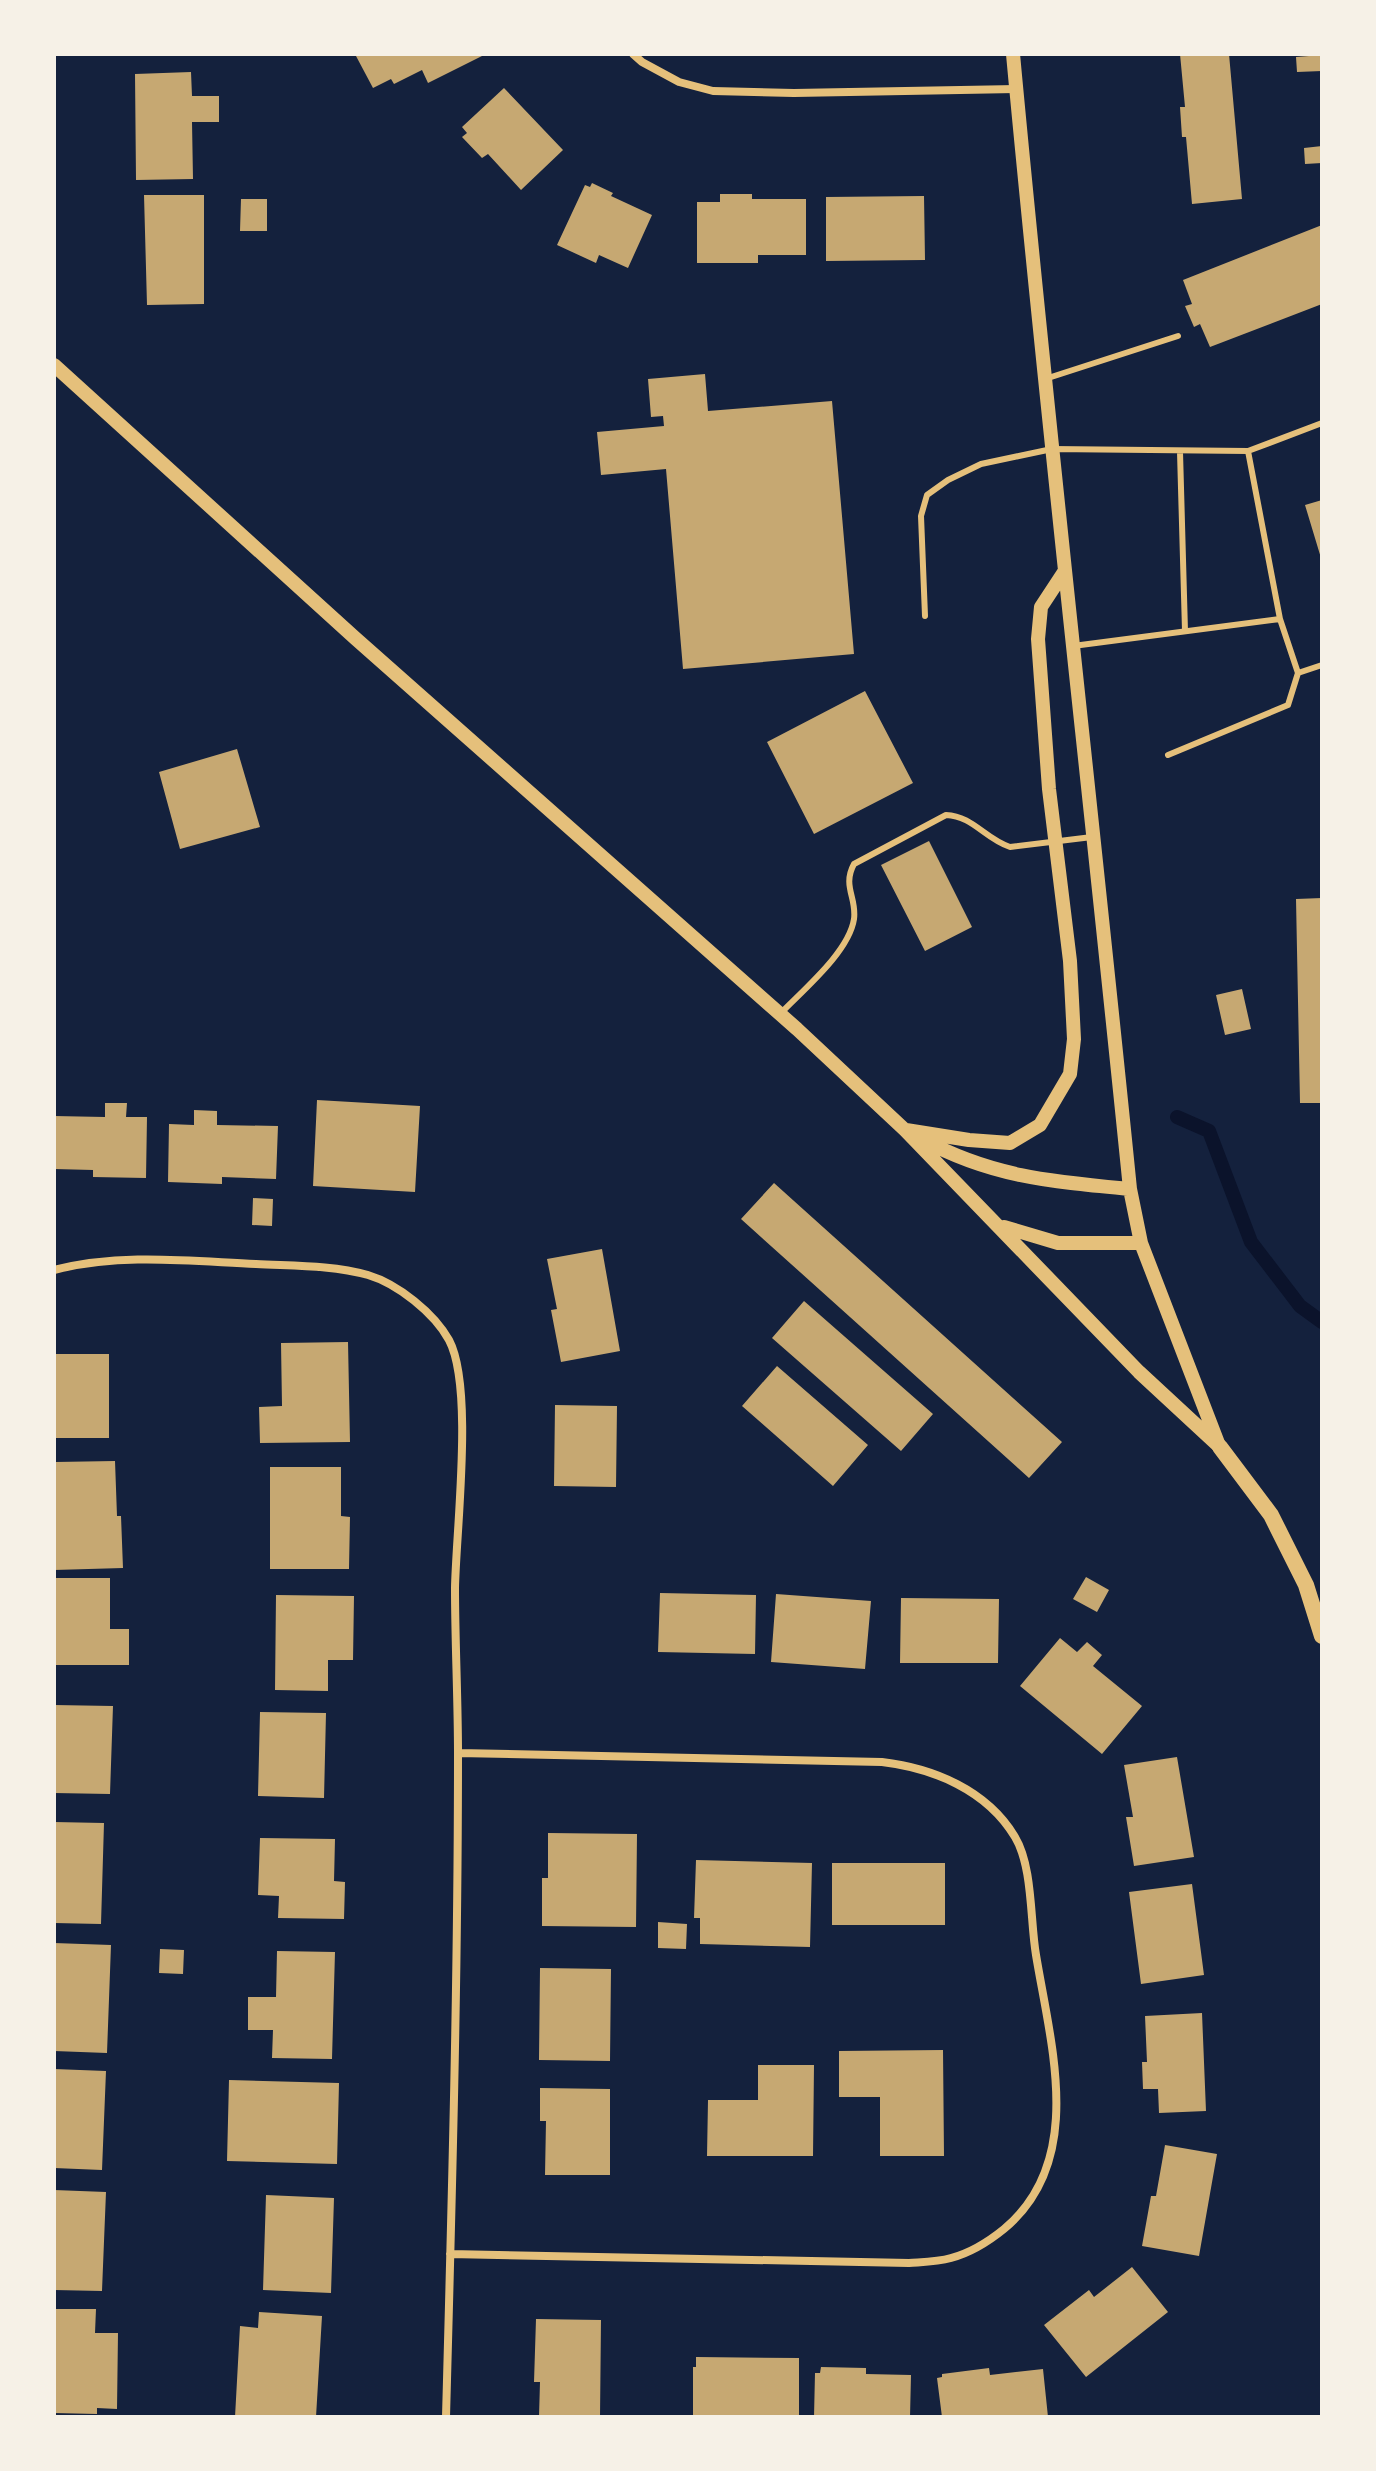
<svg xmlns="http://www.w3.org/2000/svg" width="1376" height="2471" font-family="Quicksand,sans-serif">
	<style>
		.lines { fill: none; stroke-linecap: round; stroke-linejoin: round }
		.stream { stroke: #0b132b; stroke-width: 14 }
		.building { fill: #c6a872 }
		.service { stroke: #e5c07b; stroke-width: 6 }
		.minor { stroke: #e5c07b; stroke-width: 8 }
		.tertiary { stroke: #e5c07b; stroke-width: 14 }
		.secondary { stroke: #e5c07b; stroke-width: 16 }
	</style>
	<rect width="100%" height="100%" fill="#14213d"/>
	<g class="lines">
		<path class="stream" d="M1177,1117l32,14 42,111 49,64 22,16"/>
	</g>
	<path class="building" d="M360,54h126l-58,29 -6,-13 -28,14 -3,-5 -18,9 -17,-32z
		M1180,54h49l13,145 -50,5 -6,-67h-4l-2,-30h5z
		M1322,55v16l-25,1 -1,-15z
		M191,72l1,24h27v26h-27l1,57 -57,1 -1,-106z
		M504,88l59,62 -42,40 -33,-36 -6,4 -20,-21 5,-4 -5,-6z
		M1322,146v17l-17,1 -1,-16z
		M592,183l21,10 -2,3 41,19 -24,53 -29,-13 -3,8 -39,-18 28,-60 5,2z
		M720,194h32v5h54v56h-48v8h-61v-61h23z
		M144,195h60v109l-57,1z
		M924,196l1,64 -99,1v-64z
		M241,199h26v32h-27z
		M1322,225v79l-112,43 -10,-23 -6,3 -9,-21 7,-2 -9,-24z
		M705,374l3,37 124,-10 22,253 -171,15 -17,-200 -65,6 -4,-43 67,-6 -1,-10 -12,1 -3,-38z
		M1322,500v57l-1,1 -16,-53z
		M865,691l48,92 -99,51 -47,-92z
		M237,749l23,78 -80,22 -21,-77z
		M929,841l43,86 -47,24 -44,-86z
		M1322,898v205h-22l-4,-204z
		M1242,989l9,40 -26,6 -9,-40z
		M317,1100l103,6 -5,86 -102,-6z
		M105,1103h22l-1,14h21l-1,61 -53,-1v-7l-39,-1v-53l51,1z
		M194,1110l23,1v14l61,1 -2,53 -54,-2v7l-54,-2 1,-58 25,1z
		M774,1183l288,259 -33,36 -288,-259z
		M253,1198l20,1 -1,27 -20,-1z
		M602,1249l18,102 -59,11 -10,-52 6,-1 -10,-50z
		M804,1301l129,113 -32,37 -129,-113z
		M348,1342l2,100 -90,1 -1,-36 23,-1 -1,-63z
		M54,1354h55v84h-55z
		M777,1366l91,79 -35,41 -91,-80z
		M555,1405l62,1 -1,81 -62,-1z
		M115,1461l2,55h4l2,52 -69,2 1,-108z
		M270,1467h71v49l9,1 -1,52h-79z
		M1086,1577l23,13 -12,22 -24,-13z
		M54,1578h56v51h19v36h-75z
		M660,1593l96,2 -1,59 -97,-2z
		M776,1594l95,7 -6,68 -94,-7z
		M276,1595l78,1 -1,64h-25v31l-53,-1z
		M901,1598l98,1 -1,64h-98z
		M1060,1638l17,14 10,-10 15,13 -9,11 49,40 -40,48 -82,-68z
		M54,1705l59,1 -3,88 -56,-1z
		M260,1712l66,1 -2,85 -66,-2z
		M1177,1757l17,100 -60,9 -8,-49h7l-9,-52z
		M54,1822l50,1 -3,101 -47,-1z
		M548,1833l89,1 -1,93 -94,-1v-48h6z
		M260,1838l75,1 -1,42 11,1 -1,37 -66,-1 1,-22 -21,-1z
		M696,1860l116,3 -2,84 -110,-3v-26h-6z
		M832,1863h113v62h-113z
		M1192,1884l12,91 -63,9 -12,-92z
		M658,1922l29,2 -1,25 -28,-1z
		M54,1943l57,2 -4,108 -53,-2z
		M160,1949l24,1 -1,24 -24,-1z
		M277,1951l58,1 -3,107 -60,-1 1,-28h-25v-33h28z
		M540,1968l71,1 -1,92 -71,-1z
		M1202,2013l4,98 -47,2 -1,-24h-15l-1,-27h5l-2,-46z
		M943,2050l1,106h-64v-59h-41v-46z
		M758,2065h56l-1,91h-106l1,-56h50z
		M54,2069l52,2 -4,99 -48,-2z
		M229,2080l110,3 -2,81 -110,-3z
		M540,2088l70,1v86h-65l1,-54h-6z
		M1165,2145l52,9 -18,102 -57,-10 9,-50h5z
		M54,2190l52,2 -4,99 -48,-1z
		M266,2195l68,3 -3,95 -68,-3z
		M1132,2267l36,45 -82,65 -42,-52 45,-35 5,7z
		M54,2309h42l-1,24h23l-1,76 -20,-1v6l-43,-1z
		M259,2312l63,4 -6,101h-81l5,-91 18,2z
		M536,2319l65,1 -1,97h-61l1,-35h-6z
		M696,2357l103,1v59h-106v-50h3z
		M821,2367l45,1v6l45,1 -1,42h-96l1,-44h5z
		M989,2368l1,7 53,-6 5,48h-106l-5,-39 5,-1v-3z"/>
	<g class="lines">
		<path class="service" d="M1045,379l133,-43
			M1248,451l32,168
			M1180,452l5,179
			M925,616l-4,-100 6,-21 21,-15 33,-16 71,-15 196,2 74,-28
			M1073,646l207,-27 18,54 24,-8
			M1168,755l120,-50 10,-32
			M780,1014c23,-24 69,-62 74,-95 3,-21 -12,-33 0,-55l92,-49c27,1 39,24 64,32l82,-10"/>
		<path class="minor" d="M633,54l9,8 37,20 34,9 81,2 222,-4
			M54,1270c67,-17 134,-9 202,-6 38,2 76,1 112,11 30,9 66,38 81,65 25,47 7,190 6,248 0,55 3,110 3,166 0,221 -6,442 -12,663
			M450,2254l459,9c13,-1 28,-1 42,-5 19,-5 37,-16 53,-29 82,-68 47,-183 32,-274 -6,-35 -3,-88 -21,-118 -28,-47 -82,-69 -133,-75l-424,-9"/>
		<path class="tertiary" d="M1013,54c35,379 79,756 117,1135l11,54 77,200
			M54,365l301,273 442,391 108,101 234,242 81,75
			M906,1130l63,10 41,3 30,-18 30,-51 4,-35 -4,-78 -21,-172 -11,-150 3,-32 23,-35
			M922,1139c69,38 132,43 208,50
			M1004,1227l54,16h83"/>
		<path class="secondary" d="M1220,1447l51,68 35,70 16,51"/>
	</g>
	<rect width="1376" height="2471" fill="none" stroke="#f6f1e7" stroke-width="112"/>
</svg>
